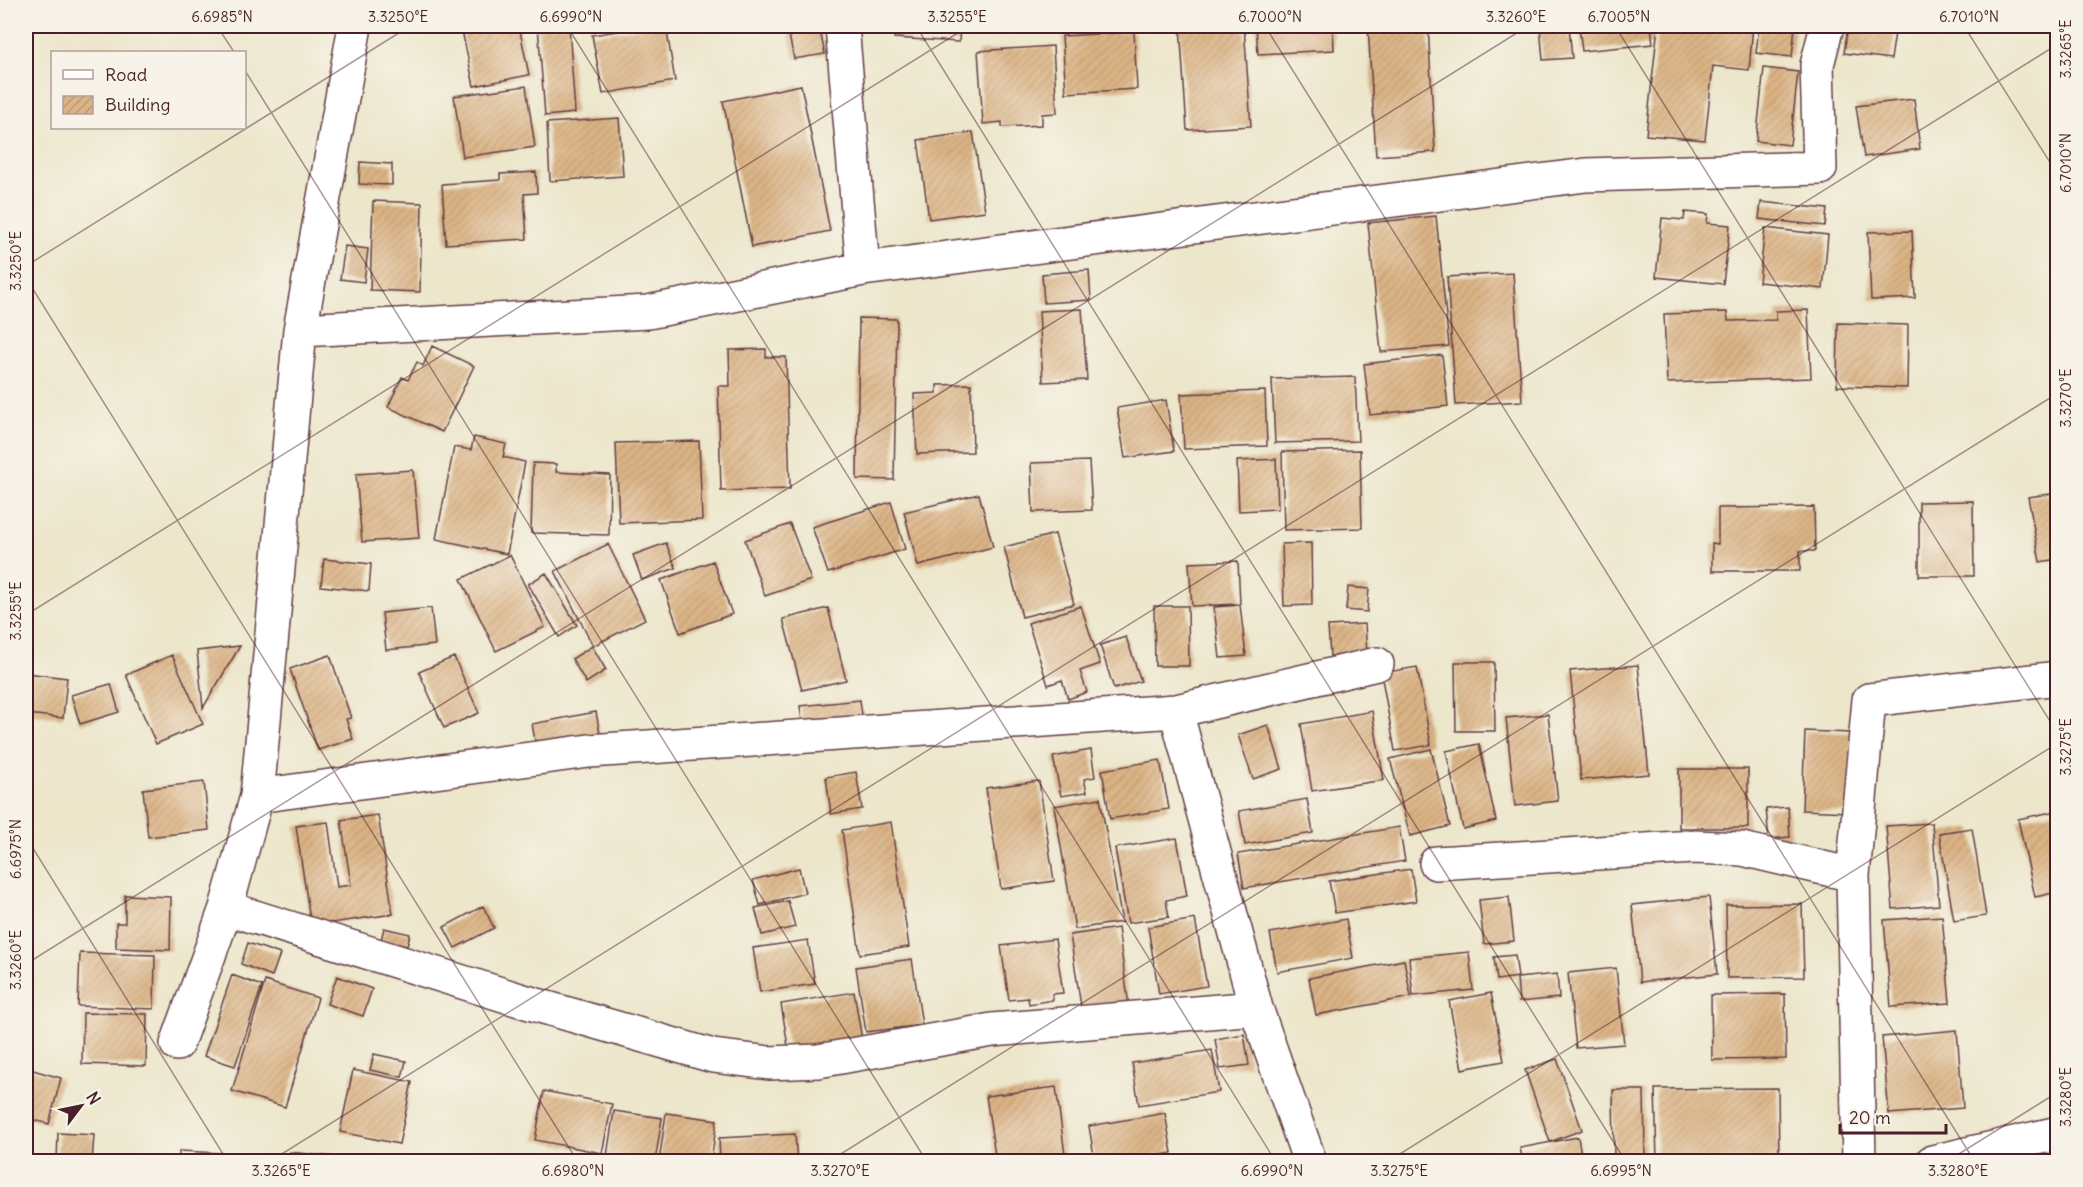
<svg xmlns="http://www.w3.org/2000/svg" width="2083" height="1187" font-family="Delius,sans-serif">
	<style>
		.building { fill: url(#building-hatch) }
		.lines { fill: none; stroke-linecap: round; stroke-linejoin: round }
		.minor-casing { stroke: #623d43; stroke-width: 36 }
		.minor { stroke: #fff; stroke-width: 33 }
		.ticks { fill: none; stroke: #4a1f2b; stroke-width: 1.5; stroke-opacity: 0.45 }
		.neatline { fill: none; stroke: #4a1f2b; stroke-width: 2 }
		.ticks-label { font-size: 15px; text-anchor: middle; fill: #4a1f2b }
	</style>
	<defs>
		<pattern id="building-hatch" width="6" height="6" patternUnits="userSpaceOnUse" patternTransform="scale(1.5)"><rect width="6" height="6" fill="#dbb485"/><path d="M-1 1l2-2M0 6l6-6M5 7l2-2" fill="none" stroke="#bd9a73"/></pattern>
	</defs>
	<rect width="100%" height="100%" fill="#f7f3e8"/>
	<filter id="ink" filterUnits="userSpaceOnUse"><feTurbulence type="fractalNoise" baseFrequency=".0167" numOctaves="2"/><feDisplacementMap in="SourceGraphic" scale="12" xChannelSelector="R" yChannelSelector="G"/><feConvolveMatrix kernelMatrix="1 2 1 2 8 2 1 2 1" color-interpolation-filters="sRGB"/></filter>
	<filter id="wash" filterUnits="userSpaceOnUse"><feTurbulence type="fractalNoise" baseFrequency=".008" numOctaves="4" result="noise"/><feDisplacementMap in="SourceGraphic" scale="24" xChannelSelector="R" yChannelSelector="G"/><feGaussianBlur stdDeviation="1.35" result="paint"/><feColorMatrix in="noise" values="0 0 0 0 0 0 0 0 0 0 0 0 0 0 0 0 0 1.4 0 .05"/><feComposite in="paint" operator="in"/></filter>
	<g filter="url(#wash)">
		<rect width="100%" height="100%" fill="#ece6cb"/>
		<g id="blocks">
			<path class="building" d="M461,26h58l10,49 -55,11z
				M538,26h31l6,87 -30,3z
				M649,26h17l9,55 -72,13 -11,-59z
				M787,26h32l6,28 -31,5z
				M894,26h66l-1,16 -65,-4z
				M1180,26h64l7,100 -64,4z
				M1256,26h77l1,24 -76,4z
				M1368,26h60l7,126 -59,4z
				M1540,26h29l3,32 -29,2z
				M1579,26h72l2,18 -71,7z
				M1658,26h95l-4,44 -36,-4 -8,74 -59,-5z
				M1759,26h36l-3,31 -36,-4z
				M1848,26h48l-5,33 -47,-6z
				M1134,32l3,57 -71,4 -4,-57z
				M1053,46l4,67 -15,1v11l-40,2v-5l-19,2 -5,-73z
				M1764,68l34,4 -8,73 -34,-4z
				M801,85l29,146 -78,16 -29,-146z
				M526,86l9,61 -72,10 -9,-61z
				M1914,99l6,50 -56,8 -8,-51z
				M619,118l4,58 -73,5 -3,-58z
				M973,132l12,79 -56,8 -11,-79z
				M360,162l32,2v21l-33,-1z
				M536,172l1,21 -13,1 3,45 -81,5 -4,-60 58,-4v-6z
				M373,201l49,2 -2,89 -50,-2z
				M1761,202l66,7 -2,17 -66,-7z
				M1685,212l23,2 -1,9 23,2 -7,59 -67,-7 6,-59 22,2z
				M1436,216l13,130 -68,6 -13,-129z
				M1765,228l63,7 -5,54 -64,-7z
				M1912,231l3,67 -44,2 -3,-68z
				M345,246l23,3 -4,33 -24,-3z
				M1089,270l2,30 -47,3 -2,-29z
				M1513,273l9,128 -66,4 -9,-128z
				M1082,309l5,71 -44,2 -4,-71z
				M1808,310l3,68 -144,5 -3,-69 63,-2 1,9 48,-1v-9z
				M859,318l38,1 -3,161 -37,-1z
				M1838,323l70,2 -1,63 -70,-2z
				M432,346l42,20 -32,66 -54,-25 14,-30 6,3 9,-18 6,4z
				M766,349v8h20l4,132 -69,2 -3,-105h12l-1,-36z
				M1442,355l6,51 -78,9 -6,-51z
				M1355,377l3,64 -83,2 -3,-64z
				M971,384l2,68 -56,2 -3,-60 23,-1v-8z
				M1265,391l2,55 -83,3 -3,-55z
				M1166,400l8,51 -49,7 -8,-50z
				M474,437l32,7 -3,13 22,5 -18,92 -71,-15 18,-92 17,3z
				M699,441l3,79 -83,3 -3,-80z
				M1360,450l2,78 -78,2 -2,-78z
				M1276,459l2,50 -39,2 -2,-50z
				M1089,461l3,49 -59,2 -2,-49z
				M533,463l23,1v8l54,3 -1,60 -78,-2z
				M413,470l6,68 -57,4 -6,-68z
				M2058,493v66l-18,3 -12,-65z
				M979,494l14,53 -75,19 -14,-54z
				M1973,501l1,75h-55v-74z
				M891,502l14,47 -77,24 -16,-46z
				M1814,507l1,44h-15v20h-88v-28l6,1v-36z
				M790,524l21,56 -46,16 -20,-56z
				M1055,534l19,70 -52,13 -18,-70z
				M666,543l10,25 -34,12 -9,-25z
				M1311,543l1,62 -28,1 -2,-62z
				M608,544l37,75 -52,27 -38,-75z
				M510,555l35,72 -49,24 -35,-72z
				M324,559l47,5 -2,27 -48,-5z
				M713,561l19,53 -52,19 -19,-53z
				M1238,561l2,43 -48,2 -3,-43z
				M546,573l31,52 -18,12 -31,-53z
				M1348,587l21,2 -2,23 -21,-2z
				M1240,605l6,51 -26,2 -6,-51z
				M1081,606l19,58 -20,7 7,21 -19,7 -6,-19 -14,5 -20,-62z
				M1154,606h34l1,60h-34z
				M431,608l4,37 -49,5 -4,-37z
				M828,608l18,72 -44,10 -19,-71z
				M1365,624l2,30 -37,2 -2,-30z
				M1126,637l15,44 -27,8 -14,-44z
				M240,646l-37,62 -6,-57z
				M592,646l14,24 -20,13 -14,-24z
				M172,655l31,69 -47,20 -30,-69z
				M330,655l21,63 -5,1 7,20 -35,11 -28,-81z
				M454,657l25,56 -35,15 -25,-56z
				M1455,662h39l1,69h-39z
				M1638,665l11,109 -68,6 -11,-109z
				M1417,667l14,78 -36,6 -14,-78z
				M26,673l41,5 -4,40 -36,-4 2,-11h-3z
				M111,684l8,28 -39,12 -9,-29z
				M860,700l3,23 -60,7 -3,-24z
				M1372,711l12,69 -72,11 -11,-67z
				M596,712l4,22 -64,12 -4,-22z
				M1548,714l10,87 -43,5 -9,-88z
				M1268,725l14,44 -29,10 -15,-44z
				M1805,731l46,2 -2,79 -47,-2z
				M1479,744l17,77 -33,8 -17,-78z
				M1431,749l19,77 -40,10 -20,-77z
				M1091,750l4,27 -11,2 3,13 -26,4 -8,-39z
				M1160,760l9,49 -59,10 -8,-49z
				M1679,769h69v59h-69z
				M856,772l6,37 -31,5 -5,-37z
				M1039,781l15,100 -53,8 -15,-101z
				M204,782l5,48 -61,7 -5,-48z
				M1100,798l22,124 -47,7 -21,-123z
				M1307,799l6,34 -68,12 -6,-34z
				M1788,807l2,30 -21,2 -3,-30z
				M2057,811l1,81 -23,5 -17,-78z
				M378,815l15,99 -82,12 -15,-100 32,-4 9,65 14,-2 -10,-65z
				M891,822l18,125 -49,7 -18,-124z
				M1932,823l7,82 -46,4 -7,-83z
				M1399,827l6,34 -161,27 -6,-34z
				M1972,828l14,88 -32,5 -15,-88z
				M1177,838l10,58 -21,4 3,17 -41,6 -13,-75z
				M799,868l6,25 -45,12 -7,-25z
				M1411,869l5,32 -81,12 -6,-32z
				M125,895l46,2 -1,53 -54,-2v-25h9z
				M1509,897l5,44 -30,3 -5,-44z
				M1709,897l8,77 -77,8 -8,-77z
				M788,901l7,26 -33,8 -7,-27z
				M1802,904l2,73 -77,1 -1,-73z
				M483,906l11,22 -39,20 -11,-21z
				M1942,916l8,87 -59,4 -7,-87z
				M1195,919l12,67 -48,8 -11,-67z
				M1346,919l7,39 -76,14 -7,-39z
				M384,928l26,6 -3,12 -26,-6z
				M1118,928l11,78 -47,7 -12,-78z
				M1055,939l8,54 -11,1 1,6 -24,4 -1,-6 -19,2 -8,-54z
				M808,940l7,44 -55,8 -7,-44z
				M248,943l32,11 -8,22 -31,-12z
				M1469,952l4,38 -60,6 -4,-38z
				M80,953l75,2 -1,54 -76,-3z
				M1515,955l3,22 -21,3 -3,-23z
				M912,959l10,66 -56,7 -10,-65z
				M1404,960l7,37 -95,18 -7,-37z
				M1616,968l8,76 -48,4 -8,-75z
				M1557,974l2,24 -40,4 -2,-24z
				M232,975l30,11 -27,80 -31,-10z
				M337,976l35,13 -9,27 -36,-12z
				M265,981l53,17 -33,109 -53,-16z
				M854,992l9,54 -73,12 -9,-54z
				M1491,993l13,68 -42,8 -13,-68z
				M1785,994l1,65 -74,1 -1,-65z
				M83,1013l64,1 -1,52 -64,-2z
				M1957,1030l6,78 -74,6 -7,-77z
				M1244,1034l5,31 -29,4 -5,-30z
				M1212,1050l7,42 -80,13 -7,-42z
				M374,1054l32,7 -4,16 -32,-7z
				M1557,1059l25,71 -32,12 -25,-72z
				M26,1068l35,10 -12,46 -23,-6z
				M353,1070l59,12 -13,62 -59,-12z
				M1056,1087l10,75h-70l-10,-66z
				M1778,1088l1,71 -122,2 -2,-72z
				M1613,1090h31l1,65h-31z
				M544,1091l68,13 -10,49 -67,-13z
				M614,1111l48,7 -7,44h-49z
				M666,1113l51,7 -6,42h-52z
				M1165,1113l7,40 -48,9h-29l-6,-36z
				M58,1133l36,2 -2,27h-35z
				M795,1134l2,28h-77l-1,-24z
				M1578,1137l4,25h-59l-3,-14z
				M179,1151l42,2v9h-42z
				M290,1152l62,7 -1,3h-62z"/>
		</g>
	</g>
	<g filter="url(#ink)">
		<use href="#blocks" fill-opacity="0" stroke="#623d43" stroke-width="1.5"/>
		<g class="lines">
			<g class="minor-casing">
				<path id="minor" d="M842,26l21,243
					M300,330l348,-18 215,-43 723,-94 234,-7 -3,-103 10,-39
					M1176,711l80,297 54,154
					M257,796l332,-45 587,-40 201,-47
					M1436,863l258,-16 48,2 111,26
					M226,908l297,93 190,55 56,7 49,-2 174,-31 264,-22
					M177,1044l49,-136 31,-112 43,-466 55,-304
					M1859,1162l-6,-287 16,-175 189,-22
					M1932,1162l126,-29"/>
			</g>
			<use href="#minor" class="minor"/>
		</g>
	</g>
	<path class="ticks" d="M217,26l17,26M567,26l709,1136M916,26l710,1136M1265,26l710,1136M1615,26l443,708M1964,26l94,149M244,69l683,1093M26,266l384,-240M26,278l552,884M26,615l943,-589M26,837l202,325M26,964l1502,-938M269,1162l1789,-1118M828,1162l1230,-769M1387,1162l671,-419M1946,1162l112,-70"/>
	<rect width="2083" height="1187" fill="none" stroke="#f7f3e8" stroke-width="66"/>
	<rect x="51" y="51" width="195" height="78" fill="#f7f3e8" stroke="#b29e9c" stroke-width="1.5"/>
	<rect x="63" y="70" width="30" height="9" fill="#ffffff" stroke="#b29e9c" stroke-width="1.5"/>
	<text x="105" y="81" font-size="18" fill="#4a1f2b">Road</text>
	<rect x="63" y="96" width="30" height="18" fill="url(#building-hatch)" stroke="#b29e9c" stroke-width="1.5"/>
	<text x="105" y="111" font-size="18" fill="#4a1f2b">Building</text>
	<g transform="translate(81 1106) rotate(58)" stroke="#f7f3e8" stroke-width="4.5" paint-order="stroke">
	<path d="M0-4.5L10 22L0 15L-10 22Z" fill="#4a1f2b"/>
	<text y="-9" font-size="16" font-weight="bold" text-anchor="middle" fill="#4a1f2b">N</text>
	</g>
	<path d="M1840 1124v9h106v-9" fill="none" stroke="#4a1f2b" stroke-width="3"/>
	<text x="1849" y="1124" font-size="18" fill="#4a1f2b" stroke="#f7f3e8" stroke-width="4.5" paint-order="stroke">20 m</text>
	<rect x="33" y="33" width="2017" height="1121" class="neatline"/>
	<g class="ticks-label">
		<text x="222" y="22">6.6985°N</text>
		<text x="398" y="22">3.3250°E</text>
		<text x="571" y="22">6.6990°N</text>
		<text x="957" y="22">3.3255°E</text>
		<text x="1270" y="22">6.7000°N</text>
		<text x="1516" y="22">3.3260°E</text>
		<text x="1619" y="22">6.7005°N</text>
		<text x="1969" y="22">6.7010°N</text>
		<text transform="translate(2066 49) rotate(-90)" y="5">3.3265°E</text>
		<text transform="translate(2066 163) rotate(-90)" y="5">6.7010°N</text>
		<text transform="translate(16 261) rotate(-90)" y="5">3.3250°E</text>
		<text transform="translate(2066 398) rotate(-90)" y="5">3.3270°E</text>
		<text transform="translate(16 611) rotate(-90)" y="5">3.3255°E</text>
		<text transform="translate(2066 747) rotate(-90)" y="5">3.3275°E</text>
		<text transform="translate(16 849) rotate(-90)" y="5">6.6975°N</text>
		<text transform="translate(16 960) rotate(-90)" y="5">3.3260°E</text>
		<text transform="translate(2066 1097) rotate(-90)" y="5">3.3280°E</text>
		<text x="281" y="1176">3.3265°E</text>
		<text x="573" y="1176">6.6980°N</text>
		<text x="840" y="1176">3.3270°E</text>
		<text x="1272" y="1176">6.6990°N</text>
		<text x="1399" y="1176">3.3275°E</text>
		<text x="1621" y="1176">6.6995°N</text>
		<text x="1958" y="1176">3.3280°E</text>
	</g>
</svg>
